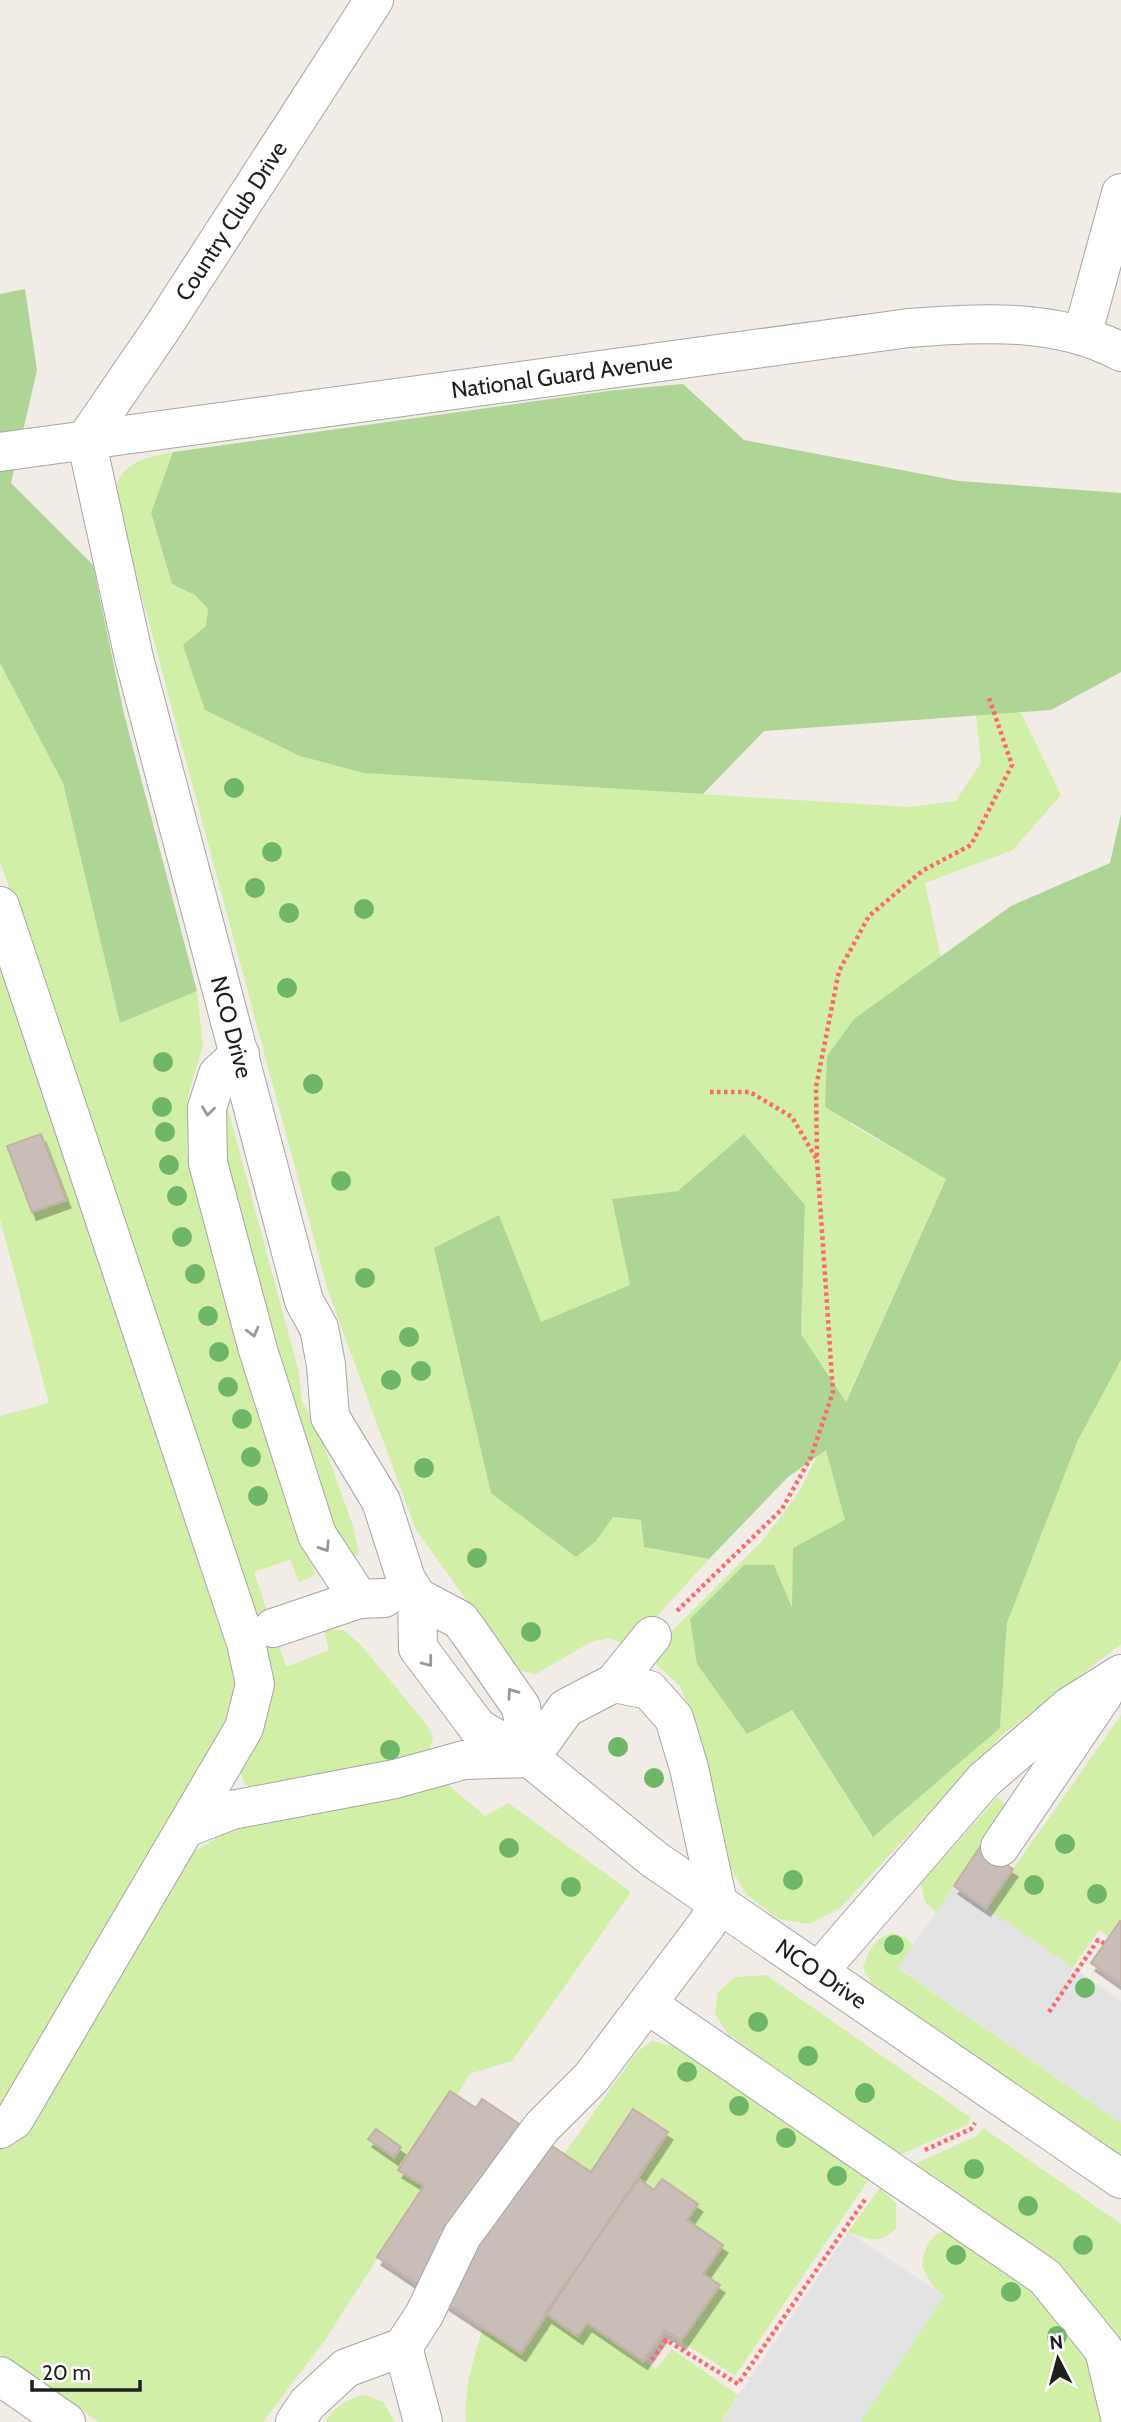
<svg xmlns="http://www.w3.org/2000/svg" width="1121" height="2422" font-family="Cabin,sans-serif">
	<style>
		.grass { fill: #d1efa7; fill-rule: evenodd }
		.forest { fill: #aed496 }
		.parking { fill: #e3e3e3 }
		.building { fill: #c9bdb7; stroke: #c4b0a6; stroke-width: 2; filter: url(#shadow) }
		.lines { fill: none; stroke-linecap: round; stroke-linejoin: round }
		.minor-casing { stroke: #a6a6a6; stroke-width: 40 }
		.path { stroke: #ff6868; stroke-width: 4.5; stroke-dasharray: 3.5 3.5; stroke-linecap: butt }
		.minor { stroke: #fff; stroke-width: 38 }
		.tree { fill: #6fb668 }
		.oneway { stroke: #9a9a9a }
		.labels { text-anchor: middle; stroke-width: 7; stroke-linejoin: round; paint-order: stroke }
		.street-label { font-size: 23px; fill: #1f1f1f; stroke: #fff }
	</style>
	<defs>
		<filter id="shadow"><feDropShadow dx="4.5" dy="8" stdDeviation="0" flood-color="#0004"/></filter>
	</defs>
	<rect width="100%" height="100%" fill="#f1ece5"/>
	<path class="grass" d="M173,452l-22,62 21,70 23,11 13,14 -2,17 94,130 64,17 545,34 47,-6 25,-39 -6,-58 46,9 40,82 -48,55 -88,33 23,108 -98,133 96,54 -101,225 -44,-69 4,-129 -60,-70 -67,56 -66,8 18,86 -89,38 -42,-108 97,326 16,-24 29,3 3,27 65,12 -79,87 -21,-8 -18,4 -55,32 -19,-4 -101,-140 -88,-239 -214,-799c8,-31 31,-34 59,-40z
		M0,663l63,120 57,240 77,-32 6,54 -15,51 -1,58 128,421 -16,7 -9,-22 -36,12 32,95 43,-17 -5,-20h19l18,15 65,79 7,13 -4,18 -167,38 -17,-9 -6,-14 26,-53 -173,-592 -92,-264z
		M0,954l238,714 1,32 -239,413v-697l49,-13 -49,-184zM41,1134l25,65 -34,12 -24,-65z
		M225,1098l73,271 4,32 19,36 32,89 6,28 -7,5 -29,-44 -103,-359z
		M1121,1360v284l-120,92 -161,172 -31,16 -30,-5 -33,-25 -21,-36 -31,-138 -14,-34 -30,-28 9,-14 103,-103 36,-47 19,-38 9,-7 20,72 -54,89 -45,123 44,-23 82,127 127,-109 7,-105 71,-183z
		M1121,1715v207l-12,15 -10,-7 -42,60 6,-29 -77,-53z
		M439,1777l46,39 23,-13 123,89 -119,169 -43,13 -12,22 -8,-4 -51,77 26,17 -99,154 -62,82h-164l-99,-68v-206l25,-21 162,-271 39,-24 35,-8 41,-16z
		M998,1797l10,10 -72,105 -11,-10 -4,-19z
		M893,1933l12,4 8,9 -15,22 223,155v34l-249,-173 -9,-17c7,-18 10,-29 30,-34z
		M766,1975l205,143 -4,7 -70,31 -169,-122 -13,-20 3,-22 17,-15z
		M652,2041l21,5 196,133 -134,197 -54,-35 39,-55 -17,-12 20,-29 -36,-25 10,-16 -35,-25 -8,11 -15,-11 28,-46 -76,39 -27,-18 73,-102z
		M983,2128l138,96v135l-11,-28 -28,-39 -170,-127 65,-29z
		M880,2188l16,15v25c-16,18 -27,11 -48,4z
		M959,2227l117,97 33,98h-249l84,-126 -10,-8 -12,-21c2,-24 12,-37 37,-40z
		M545,2313l33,22 9,-12 69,46 16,-20 66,46 -17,27h-255c-3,-32 8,-64 17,-95z
		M364,2395l19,7 12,20h-70c11,-16 21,-23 39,-27z"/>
	<path class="forest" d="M25,289l12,81 -26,113 82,82 31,149 73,277 -77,32 -57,-240 -63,-120v-369z
		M683,384l61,56 215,41 162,12v179l-70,38 -287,21 -61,63 -339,-21 -64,-17 -95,-46 -22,-65 23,-19 2,-17 -13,-14 -23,-11 -21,-71 22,-61 443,-62z
		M1121,814v546l-43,80 -71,183 -7,105 -127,109 -81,-127 -45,24 -50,-70 -7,-45 54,-54h30l18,43 1,-60 52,-28 -19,-70 -38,27 -79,82 -65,-12 -3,-27 -28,-3 -17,24 -20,16 -85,-64 -57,-245 65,-33 42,107 89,-37 -18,-86 66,-8 66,-57 61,71 -4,129 45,68 100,-223 -121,-72 2,-51 27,-37 157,-113 99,-43z"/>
	<path class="parking" d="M954,1886l167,115v122l-223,-156z
		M848,2232l96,64 -84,126h-139z"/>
	<path class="building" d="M41,1134l25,66 -34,12 -25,-66z
		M980,1847l33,22 -27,39 -32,-22z
		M1120,1921l1,1v62l-30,-21z
		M450,2091l26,17 6,-9 109,73 42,-63 35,23 -147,221 -144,-96 47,-71 -26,-16z
		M376,2129l25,18 -7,10 -26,-18z
		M639,2179l15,11 8,-11 36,25 -11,16 36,25 -20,29 17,11 -39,56 -16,-11 -22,31 -56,-38 -9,13 -33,-23z"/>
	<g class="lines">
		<g class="minor-casing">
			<g id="minor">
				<path d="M1082,336l39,-143"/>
				<path id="s1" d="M86,439l48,219 170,643 15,27 7,37 4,52 51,84 25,78 11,18 43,23 9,12 52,75 9,51"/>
				<path id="s2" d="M86,439l76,-111 212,-328"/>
				<path id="s3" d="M0,452l909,-124c71,-5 147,-11 212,24"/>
				<path d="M0,906l246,737 9,41 -11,44 -230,392 -14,9"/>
				<path d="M240,1054l-22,20 -11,34 1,55 50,187 59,185 42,64"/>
				<path id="s4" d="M417,1597l1,51 60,80 52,30 125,102 466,319"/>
				<path d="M273,1628l86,-29 25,-1"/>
				<path d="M614,1683l38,-47"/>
				<path d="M186,1828l46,-18 163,-31 69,-19 66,-2"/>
				<path d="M1000,1847l103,-152"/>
				<path d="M818,1972l166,-192 86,-74 51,-32"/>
				<path d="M647,2004l398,273 59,73 17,71"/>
				<path d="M403,2347l20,75"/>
				<path d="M0,2376l66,46"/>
				<path d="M295,2422l12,-18 39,-36 57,-21 21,-32 38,-79 79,-108 50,-50 116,-154 11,-21 -29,-135 -15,-50 -25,-28 -35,-7 -48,25 -36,50"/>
			</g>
		</g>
		<path class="path" d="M710,1092h40l42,25 24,41
			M677,1611l105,-102 29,-52 22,-65 -16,-233 -1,-72 23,-116 30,-55 53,-45 49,-26 41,-80 -24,-70
			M1049,2012l49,-72 6,3
			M925,2150l46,-21 4,-6
			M652,2360l14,-20 72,44 128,-186"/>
		<use href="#minor" class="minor"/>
	</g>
	<g class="tree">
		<circle cx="234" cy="788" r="10"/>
		<circle cx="272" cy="852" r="10"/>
		<circle cx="255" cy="888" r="10"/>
		<circle cx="364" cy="909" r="10"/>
		<circle cx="289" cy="913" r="10"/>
		<circle cx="287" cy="988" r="10"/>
		<circle cx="163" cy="1062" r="10"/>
		<circle cx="313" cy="1084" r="10"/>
		<circle cx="162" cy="1107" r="10"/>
		<circle cx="165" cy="1132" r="10"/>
		<circle cx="169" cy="1165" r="10"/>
		<circle cx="341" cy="1181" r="10"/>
		<circle cx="177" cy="1196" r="10"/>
		<circle cx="182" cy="1237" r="10"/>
		<circle cx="195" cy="1274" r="10"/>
		<circle cx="365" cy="1278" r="10"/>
		<circle cx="208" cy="1316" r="10"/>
		<circle cx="409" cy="1337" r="10"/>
		<circle cx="219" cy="1352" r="10"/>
		<circle cx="421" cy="1371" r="10"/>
		<circle cx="391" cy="1380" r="10"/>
		<circle cx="228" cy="1387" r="10"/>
		<circle cx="242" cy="1419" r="10"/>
		<circle cx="251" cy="1457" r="10"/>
		<circle cx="424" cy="1468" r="10"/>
		<circle cx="258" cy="1496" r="10"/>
		<circle cx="477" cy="1558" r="10"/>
		<circle cx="531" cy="1632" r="10"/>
		<circle cx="618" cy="1747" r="10"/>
		<circle cx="390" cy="1750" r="10"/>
		<circle cx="654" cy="1778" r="10"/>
		<circle cx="1065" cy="1844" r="10"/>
		<circle cx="509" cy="1848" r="10"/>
		<circle cx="793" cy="1880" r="10"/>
		<circle cx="1034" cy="1885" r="10"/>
		<circle cx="571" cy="1887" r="10"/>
		<circle cx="1097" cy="1894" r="10"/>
		<circle cx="894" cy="1945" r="10"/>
		<circle cx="1085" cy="1988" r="10"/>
		<circle cx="758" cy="2022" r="10"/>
		<circle cx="808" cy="2056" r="10"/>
		<circle cx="687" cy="2072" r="10"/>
		<circle cx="865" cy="2093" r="10"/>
		<circle cx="739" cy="2106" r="10"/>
		<circle cx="786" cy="2138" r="10"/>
		<circle cx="974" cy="2169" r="10"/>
		<circle cx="837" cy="2176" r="10"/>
		<circle cx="1028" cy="2206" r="10"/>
		<circle cx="1083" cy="2245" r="10"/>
		<circle cx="956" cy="2255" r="10"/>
		<circle cx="1011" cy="2292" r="10"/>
		<circle cx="1057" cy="2336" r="10"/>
	</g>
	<defs><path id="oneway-chevron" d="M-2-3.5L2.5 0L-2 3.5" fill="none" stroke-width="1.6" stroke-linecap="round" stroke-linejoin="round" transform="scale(1.75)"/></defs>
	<g class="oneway">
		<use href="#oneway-chevron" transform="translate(208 1111) rotate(97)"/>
		<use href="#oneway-chevron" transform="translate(253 1332) rotate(75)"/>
		<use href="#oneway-chevron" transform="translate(325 1547) rotate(57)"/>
		<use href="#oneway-chevron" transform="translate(428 1662) rotate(53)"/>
		<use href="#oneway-chevron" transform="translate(512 1693) rotate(-125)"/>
	</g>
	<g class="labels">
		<g class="street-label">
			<text dy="8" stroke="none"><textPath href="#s2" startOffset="262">Country Club Drive</textPath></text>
			<text dy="8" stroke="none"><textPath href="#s3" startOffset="567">National Guard Avenue</textPath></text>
			<text dy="8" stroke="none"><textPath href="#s1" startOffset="606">NCO Drive</textPath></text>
			<text dy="8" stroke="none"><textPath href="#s4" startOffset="574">NCO Drive</textPath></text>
		</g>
	</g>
	<g transform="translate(1058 2359) rotate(354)" stroke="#ffffff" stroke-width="5" paint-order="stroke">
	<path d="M0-5L12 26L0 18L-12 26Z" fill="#1f1f1f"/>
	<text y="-10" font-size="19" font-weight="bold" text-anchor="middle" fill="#1f1f1f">N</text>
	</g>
	<path d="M32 2380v10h108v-10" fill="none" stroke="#1f1f1f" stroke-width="3.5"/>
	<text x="42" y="2380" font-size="21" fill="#1f1f1f" stroke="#ffffff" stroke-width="5" paint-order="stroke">20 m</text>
</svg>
